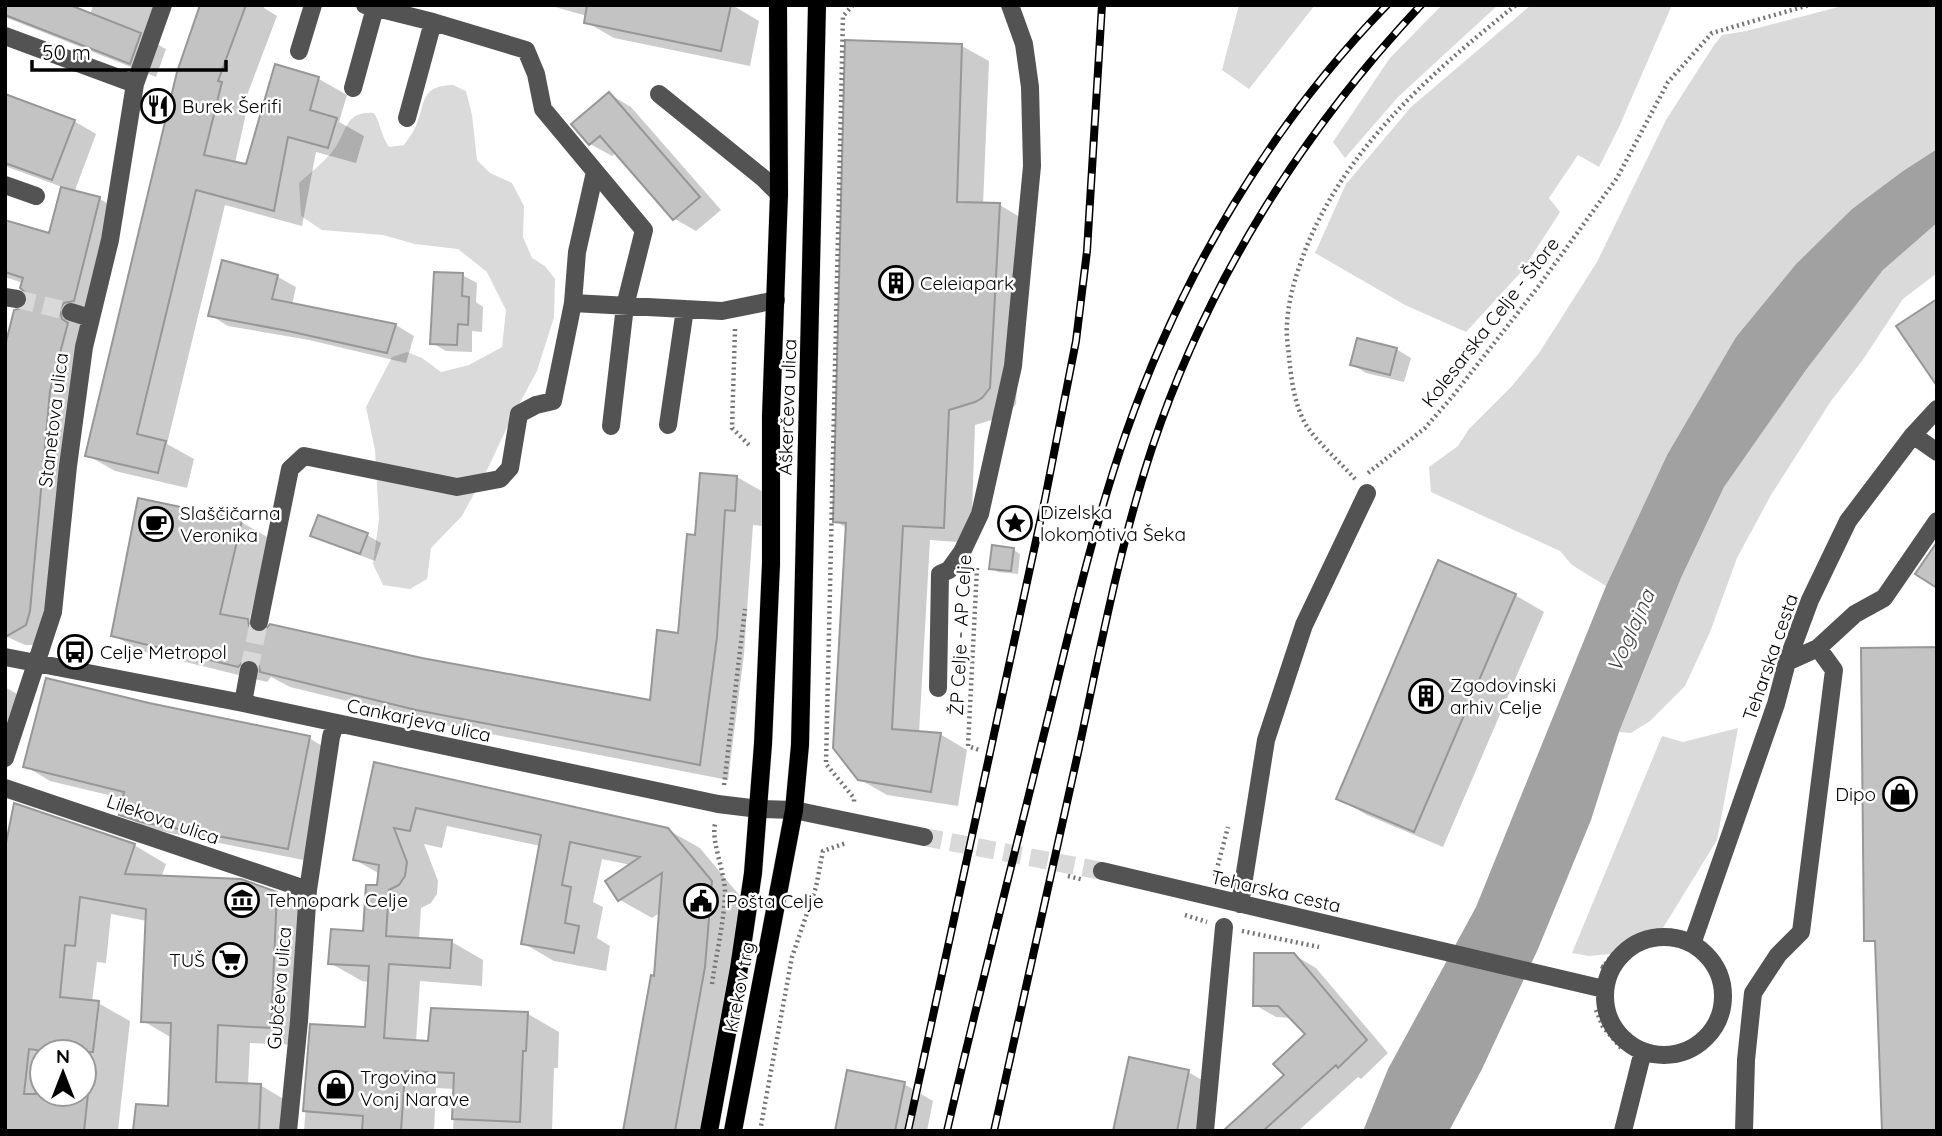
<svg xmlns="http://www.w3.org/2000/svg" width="1942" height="1136" font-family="Quicksand,sans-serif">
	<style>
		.green { fill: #dadada }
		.water { fill: #a1a1a1 }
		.shadow { fill: #0003; fill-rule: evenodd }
		.building { fill: #c3c3c3; stroke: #979797; stroke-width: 2 }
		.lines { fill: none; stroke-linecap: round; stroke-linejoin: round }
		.minor-tunnel { stroke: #d9d9d9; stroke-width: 18; stroke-dasharray: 18 9; stroke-linecap: butt }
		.major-casing { stroke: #dbdbdb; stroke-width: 19 }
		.path { stroke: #757575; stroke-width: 4.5; stroke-dasharray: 2 3.5; stroke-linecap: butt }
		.minor { stroke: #535353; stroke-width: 18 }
		.major { stroke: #000; stroke-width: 18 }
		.rail-casing { stroke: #000; stroke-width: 8 }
		.rail { stroke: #fff; stroke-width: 5; stroke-dasharray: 16; stroke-linecap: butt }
		.labels { text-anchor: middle; stroke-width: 5; stroke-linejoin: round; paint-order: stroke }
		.poi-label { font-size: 19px; fill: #000; stroke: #fff; text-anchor: start }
		.street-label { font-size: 19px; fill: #000; stroke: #fff }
		.water-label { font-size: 21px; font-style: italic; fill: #424242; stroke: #fff }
	</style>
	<rect width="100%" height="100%" fill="#fff"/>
	<path class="green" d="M1239,5h76l-66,84 -27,-19z
		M1442,5h56l-100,92 -53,61 -12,-16 57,-84z
		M1531,5h141l-53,122 -20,40 -21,-12 -29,43 11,14 -38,59 -56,61 -61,-27 -90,-52 31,-69 65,-77z
		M1846,5h91v144l-34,22 -51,38 -56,55 -60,73 -69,118 -61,131 -34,-21 -12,-14 -129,-59 -2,-25 29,-21 11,-17 42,-42 28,-34 58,-91 69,-142 48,-75 8,-10 24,-4z
		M453,85l13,6 6,24 5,45 13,13 22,10 12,23 -1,31 9,21 13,8 10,13 -1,38 -17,54 -27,50 -21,45 -27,50 -31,32 -4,31 -17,10 -27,-4 -10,-21 6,-45 -4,-69 -9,-43 26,-50 15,-5 15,6 19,14 28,-7 33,-18 4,-37 -19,-38 -29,-23 -43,-5 -32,-9 -61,-5 -21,-14 -2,-33c11,-10 24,-20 33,-31 16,-19 11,-41 42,-39 7,11 7,23 15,34l15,-2c4,-6 9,-12 12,-19 10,-24 4,-40 37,-41z
		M1937,223v50l-34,26 -41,62 -31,40 -60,94 -34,63 -27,74 -25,54 -35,35 -19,12 -12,-1 62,-154 43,-91 82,-117 77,-100z
		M1738,728l-21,112 -62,101 -33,12 -34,3 -16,-3 90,-217 21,6z"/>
	<path class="water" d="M1937,149v74l-54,47 -77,100 -82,117 -43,91 -32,79 -30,75 -28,88 -53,129 -56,120 -33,62h-86l25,-62 88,-162 130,-321 61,-131 69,-118 60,-73 56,-55 51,-38z"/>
	<path class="shadow" d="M5,5l85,10 3,-10h68l-12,35 17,9 -10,28 -151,-60z
		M202,5h63l-1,3 13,8 -31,82 3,2 -14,63 12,3 29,-99 43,12 28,16 -8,27 25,14 -8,27 -40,-11 -14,74 -77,-21 -58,239 27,15 -7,29 -72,-17 -28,-16z
		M548,5h184l27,16 -9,45 -136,-28 -28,-16 1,-6z
		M962,46l27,15 -6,144h17l26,16 -10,183 -7,9 -7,4 -27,8 -4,118 -41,-3 -11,193 21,1 27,16 -9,56 -71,-11 -28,-16 -12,-251 -12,-7z
		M609,94l22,13 90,103 -25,21 -21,-12 -58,-67 -5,4 -22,-12z
		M5,96l69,25 22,13 -22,59 26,6 24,14 -26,102 -58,330h-15l-20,-9 22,-328 3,-13 -7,-12 -18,-6v-55l45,14 12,-49 -57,-21z
		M224,262l54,15 18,10 -4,18 104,20 18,11 -8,27 -97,-23 -81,-14 -18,-11z
		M462,275l15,8 -1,19 7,5 -1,25 -10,-1v21l-26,-1 -14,-8z
		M1396,349l15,9 -7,24 -38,-9 -14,-9z
		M737,477l28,16 -2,33 -10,-1 -9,129 -16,126 -283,-55 -155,-38 -19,-10 -4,5 -126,-31 -28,-16 128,-113 28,16 -20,84 17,10 385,70 29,-68 17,-97z
		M313,535h54l14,8 -6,18 -48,-18z
		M1014,550l6,4 -2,20 -20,-2 -7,-4z
		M1515,595l29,17 -101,235 -76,-32 -29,-17z
		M5,687l24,14 -22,68 -2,-1z
		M148,705l161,33 25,15 -21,109 -167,-34 -25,-14 4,-15 -75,-18 -25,-15z
		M376,764l292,66 32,18 44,53 -34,230h-86l32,-153 5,-66 -9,6 -32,-18 11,-35 -29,-6 -9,43 10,5 -6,31 13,8 -4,25 -52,-10 -31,-18 17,-97 -93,-20 -5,22 -18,-4 14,37 -1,13 -6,9 -10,5 -2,32 33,2 31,18 -1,26 -62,-5 -4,61 14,1 98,-29 31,18 -1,36h-4l-2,63h-99l2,-42 -19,-1 -2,43h-130l8,-105 55,2 3,-46 -8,-1 -32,-18 34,-30 15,-46 1,-13 -25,-14z
		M134,845l32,19 -5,14 115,15 32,19 -6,133 -52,-2 -2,42h12l32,19 -1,27h-156l34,-23 3,-70 -29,-17 4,-100 -36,-7 -5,49 -9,-1 -5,40 6,1 32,18 -12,110h-113v-273zM42,1052h42v42h-42z
		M1294,955l22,13 72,85 -27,26 -3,-2 -60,54h-62l50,-55 22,-42 -17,-16 -15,-1 -21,-12z
		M1188,1072l21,12 -9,47h-85z
		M904,1084l29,17 -6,30h-91z"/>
	<path class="building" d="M5,5h65l71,28 -11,31 -125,-49z
		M200,5h46l-28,76 4,1 -18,73 42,9 29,-100 44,13 -9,33 27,8 -9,30 -40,-11 -14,74 -78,-21 -59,244 29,7 -8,32 -73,-17 92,-384z
		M587,5h144l-10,46 -137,-28z
		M845,40l117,4 -5,158 43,1 -10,185 -8,10 -7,4 -26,8 -5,118 -41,-2 -11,203 49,4 -10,59 -73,-12 -25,-32 13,-225 -13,-1z
		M609,92l91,105 -27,23 -73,-84 -11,9 -18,-21z
		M5,94l70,26 -23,60 -47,-17z
		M61,187l39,10 -26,104 -10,2 -4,6 2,10 6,4 -18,68 -20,220 -4,14 -21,12v-291l9,-36 11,-3 3,-7 -1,-6 -7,-6 3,-10 -18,-6v-52l44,13z
		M222,260l56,15 -6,24 124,25 -9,29 -99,-22 -80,-15z
		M434,272l29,1 -1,23 7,1 -1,28 -10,-1 -1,21 -27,-1z
		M1937,299v87l-41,-60z
		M1357,338l40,10 -7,27 -40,-10z
		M700,473l37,3 -2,35 -10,-1 -8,127 -17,128 -284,-55 -156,-38 -1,-6 -7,-7 -7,1 -7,7 -127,-31 27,-138 104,22 -22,94 28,5 1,7 7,7 7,-1 7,-8 152,34 228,42 7,-70 21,3 9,-99 8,1z
		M318,515l50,18 -8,21 -50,-18z
		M1937,542v46l-22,-14z
		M992,545l22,3 -3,23 -22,-2z
		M1438,560l78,34 -102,238 -78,-33z
		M1937,647v484h-55l-7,-190h-11l-3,-293z
		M46,678l103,25 161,33 -22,113 -147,-27 -22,-7 5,-23 -101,-25z
		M374,762l294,66 44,53 -7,86 -30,164h-52l28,-156 3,1 8,-103 -44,28 -13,-20 35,-24 -70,-15 -8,43 9,2 -6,36 14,3 -5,27 -53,-9 20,-109 -125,-27 -6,23 -16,-3 13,34 -2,14 -6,9 -10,5 -3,46 66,4 -2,28 -61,-4 -5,74 44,3 3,-33 97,4 -2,39h-3l-3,71 -68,-3 2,-46 -49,-2 -4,60h-39l1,-15 -60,-5 7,-87 55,3 4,-61 -41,-2 3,-35 32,2 3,-46h11l2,-20 -26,-5z
		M14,803l121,41 -10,30 116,5 36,13 -6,136 -53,-3 -2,57 45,2 -2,47h-126l3,-27 32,2 3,-83 -30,-1 5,-113 -66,-12 -5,49 -10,-1 -5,52 39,4 -6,51h-41l-23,-3 -5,45h64l-4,37h-79v-283z
		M1254,953h40l73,87 -29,28 -2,-3 -73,66h-40l61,-56 -11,-11 32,-30 -27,-28h-25z
		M1129,1057l60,13 -12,61h-64z
		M847,1070l58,12 -10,49h-60z"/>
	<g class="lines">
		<path class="minor-tunnel" d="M17,299l54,13
			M249,670l10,-48
			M924,837l178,34"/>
		<g class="major-casing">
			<path id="major" d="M709,1131l30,-163 14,-95 10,-129 8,-180v-148l8,-222 -1,-189
				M733,1131l61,-321 6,-65 17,-740"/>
		</g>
		<path class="path" d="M853,5l-10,11 -17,748 28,34v5
			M735,329l-3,99 18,18
			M1368,473l57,-45 27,-31 86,-110 79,-109 51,-96 44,-49 97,-28
			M1355,479c-15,-17 -34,-33 -47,-51 -13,-19 -17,-49 -19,-72 -1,-10 -3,-21 -2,-31 1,-27 10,-53 19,-77 41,-102 126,-176 210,-243
			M977,568l-9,178 11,4
			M724,785l21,-176
			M1068,876l16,4
			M1215,876l13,-49
			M1185,915l22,7
			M1242,931l77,16
			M1601,966l2,1c21,-28 38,-37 73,-36
			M712,984c4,-29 12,-61 13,-91 0,-21 -14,-51 -10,-69
			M1596,1010l7,17 18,21
			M760,1131l32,-174 24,-70 7,-36 23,-8"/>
		<path class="minor" d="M365,5l68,17 93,28 10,24 7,35 101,121 -19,76 -14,120
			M5,36l130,48
			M299,51l14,-46
			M353,88l22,-80
			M659,94l104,84 16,16
			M407,118l26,-96
			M5,185l31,11
			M5,297l12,2
			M573,303l4,-51 18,-80
			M71,312l19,6
			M668,425l17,-116
			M1913,435l24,17
			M259,622l31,-153 14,-13 153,31 43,-8 10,-11 9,-54 17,-9 17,-4 20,-98 149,8 54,-11
			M5,657l238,46 475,101 41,5 35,1 130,27
			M1787,662l31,-14 37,-34 29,-16 53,-77
			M938,688l2,-114 9,-4 13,-18 18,-38 33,-148 19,-200 -2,-79 -6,-43 -14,-39
			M243,703l6,-33
			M5,758l48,-146 15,-146 16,-119 26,-107 25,-156 28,-79
			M5,788l303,102
			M1102,871l502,118
			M1240,904l26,-164 38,-115 63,-132
			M1605 996a59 59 0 1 1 118 0a59 59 0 1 1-118 0Z
			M1692,944l84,-240 11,-42 23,-62 38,-79 65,-86 24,-26
			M288,1131l11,-110 9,-131 23,-153 4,-13
			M1205,1131l19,-204
			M1623,1131l20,-80
			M1744,1131l2,-71 7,-67 25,-38 23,-23 33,-262 -16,-22"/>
		<use href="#major" class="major"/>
		<g class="rail-casing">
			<path id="rail" d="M908,1131l137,-632 31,-158 11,-90 15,-246
				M947,1131c30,-130 63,-259 95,-389 26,-103 49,-208 84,-309 55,-157 144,-308 261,-428
				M994,1131c28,-126 56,-252 84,-378 22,-103 41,-205 74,-305 55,-166 150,-316 269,-443"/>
		</g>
		<use href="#rail" class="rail"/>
	</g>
	<defs>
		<g id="restaurant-ring" transform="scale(1.75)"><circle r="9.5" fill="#fff" stroke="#000" stroke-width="1.5"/><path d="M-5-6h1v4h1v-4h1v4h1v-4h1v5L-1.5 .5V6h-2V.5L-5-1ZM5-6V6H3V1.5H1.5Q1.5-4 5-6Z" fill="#000"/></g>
		<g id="building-ring" transform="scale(1.75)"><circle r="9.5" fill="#fff" stroke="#000" stroke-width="1.5"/><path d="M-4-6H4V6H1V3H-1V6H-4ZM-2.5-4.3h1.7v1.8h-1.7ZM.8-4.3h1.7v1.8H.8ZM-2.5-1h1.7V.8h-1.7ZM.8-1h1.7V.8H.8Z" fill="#000"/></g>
		<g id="sight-ring" transform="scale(1.75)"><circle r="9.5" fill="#fff" stroke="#000" stroke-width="1.5"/><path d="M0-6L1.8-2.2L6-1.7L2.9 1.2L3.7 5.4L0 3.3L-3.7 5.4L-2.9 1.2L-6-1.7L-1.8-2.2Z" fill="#000"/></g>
		<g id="cafe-ring" transform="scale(1.75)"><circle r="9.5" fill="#fff" stroke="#000" stroke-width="1.5"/><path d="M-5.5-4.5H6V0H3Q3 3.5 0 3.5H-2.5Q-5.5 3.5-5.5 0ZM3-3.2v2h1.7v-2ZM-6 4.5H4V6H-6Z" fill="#000"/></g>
		<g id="bus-ring" transform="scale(1.75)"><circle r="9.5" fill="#fff" stroke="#000" stroke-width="1.5"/><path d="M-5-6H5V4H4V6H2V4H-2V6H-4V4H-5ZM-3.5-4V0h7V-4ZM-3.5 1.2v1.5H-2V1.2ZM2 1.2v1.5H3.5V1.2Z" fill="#000"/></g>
		<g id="shop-ring" transform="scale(1.75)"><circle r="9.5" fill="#fff" stroke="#000" stroke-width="1.5"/><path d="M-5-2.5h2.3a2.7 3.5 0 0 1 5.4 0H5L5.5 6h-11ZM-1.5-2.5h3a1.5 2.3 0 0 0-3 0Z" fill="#000"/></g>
		<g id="museum-ring" transform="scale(1.75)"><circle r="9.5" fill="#fff" stroke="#000" stroke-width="1.5"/><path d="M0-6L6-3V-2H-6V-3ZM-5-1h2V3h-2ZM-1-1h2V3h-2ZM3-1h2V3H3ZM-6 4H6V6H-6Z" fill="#000"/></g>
		<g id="civic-ring" transform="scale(1.75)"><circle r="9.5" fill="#fff" stroke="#000" stroke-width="1.5"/><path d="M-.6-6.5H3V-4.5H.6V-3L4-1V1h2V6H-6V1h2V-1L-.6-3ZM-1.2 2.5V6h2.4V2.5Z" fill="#000"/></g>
		<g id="supermarket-ring" transform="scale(1.75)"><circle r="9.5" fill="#fff" stroke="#000" stroke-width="1.5"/><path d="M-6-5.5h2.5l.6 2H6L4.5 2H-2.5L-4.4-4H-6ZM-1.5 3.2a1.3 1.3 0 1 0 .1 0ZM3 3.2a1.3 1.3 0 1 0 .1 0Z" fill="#000"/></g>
	</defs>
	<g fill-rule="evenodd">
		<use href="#restaurant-ring" x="158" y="106"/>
		<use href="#building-ring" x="896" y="283"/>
		<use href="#sight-ring" x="1015" y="523"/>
		<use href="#cafe-ring" x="156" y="524"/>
		<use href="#bus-ring" x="75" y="652"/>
		<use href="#building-ring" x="1426" y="696"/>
		<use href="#shop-ring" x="1900" y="794"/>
		<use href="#museum-ring" x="242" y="900"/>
		<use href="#civic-ring" x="701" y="901"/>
		<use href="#supermarket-ring" x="230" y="960"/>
		<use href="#shop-ring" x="336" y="1088"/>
	</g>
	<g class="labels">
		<g class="poi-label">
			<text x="182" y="113">Burek Šerifi</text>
			<text x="920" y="290">Celeiapark</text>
			<text x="1040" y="519">Dizelska<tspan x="1040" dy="22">lokomotiva Šeka</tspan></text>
			<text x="180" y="520">Slaščičarna<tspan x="180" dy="22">Veronika</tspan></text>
			<text x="100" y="659">Celje Metropol</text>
			<text x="1450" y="692">Zgodovinski<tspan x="1450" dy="22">arhiv Celje</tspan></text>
			<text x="1876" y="801" text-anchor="end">Dipo</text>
			<text x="266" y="907">Tehnopark Celje</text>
			<text x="726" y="908">Pošta Celje</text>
			<text x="205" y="967" text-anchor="end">TUŠ</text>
			<text x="360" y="1084">Trgovina<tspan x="360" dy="22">Vonj Narave</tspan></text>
		</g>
		<g class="street-label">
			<text transform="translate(1490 322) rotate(-52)" y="7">Kolesarska Celje - Štore</text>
			<text transform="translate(787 407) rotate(-88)" y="7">Aškerčeva ulica</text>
			<text transform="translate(53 420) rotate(-83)" y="7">Stanetova ulica</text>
			<text transform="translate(960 635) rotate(-87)" y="7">ŽP Celje - AP Celje</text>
			<text transform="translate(1770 657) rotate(-71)" y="7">Teharska cesta</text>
			<text transform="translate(419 720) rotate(12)" y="7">Cankarjeva ulica</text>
			<text transform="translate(163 819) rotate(19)" y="7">Lilekova ulica</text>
			<text transform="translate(1276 891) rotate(13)" y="7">Teharska cesta</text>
			<text transform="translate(739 987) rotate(-79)" y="7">Krekov trg</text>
			<text transform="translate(279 988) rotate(-85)" y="7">Gubčeva ulica</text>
		</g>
		<g class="water-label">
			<text transform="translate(1631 631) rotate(-66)" y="7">Voglajna</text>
		</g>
	</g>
	<rect width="1942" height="1136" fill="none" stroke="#000000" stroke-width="14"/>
	<g transform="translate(63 1073)"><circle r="33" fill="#ffffff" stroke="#999999" stroke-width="2"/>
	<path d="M0-5L12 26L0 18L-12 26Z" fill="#000000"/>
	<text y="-10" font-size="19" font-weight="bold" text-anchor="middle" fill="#000000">N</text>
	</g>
	<path d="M32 60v10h194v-10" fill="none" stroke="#000000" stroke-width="3.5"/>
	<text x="42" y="60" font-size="21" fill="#000000" stroke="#ffffff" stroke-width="5" paint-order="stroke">50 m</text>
</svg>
